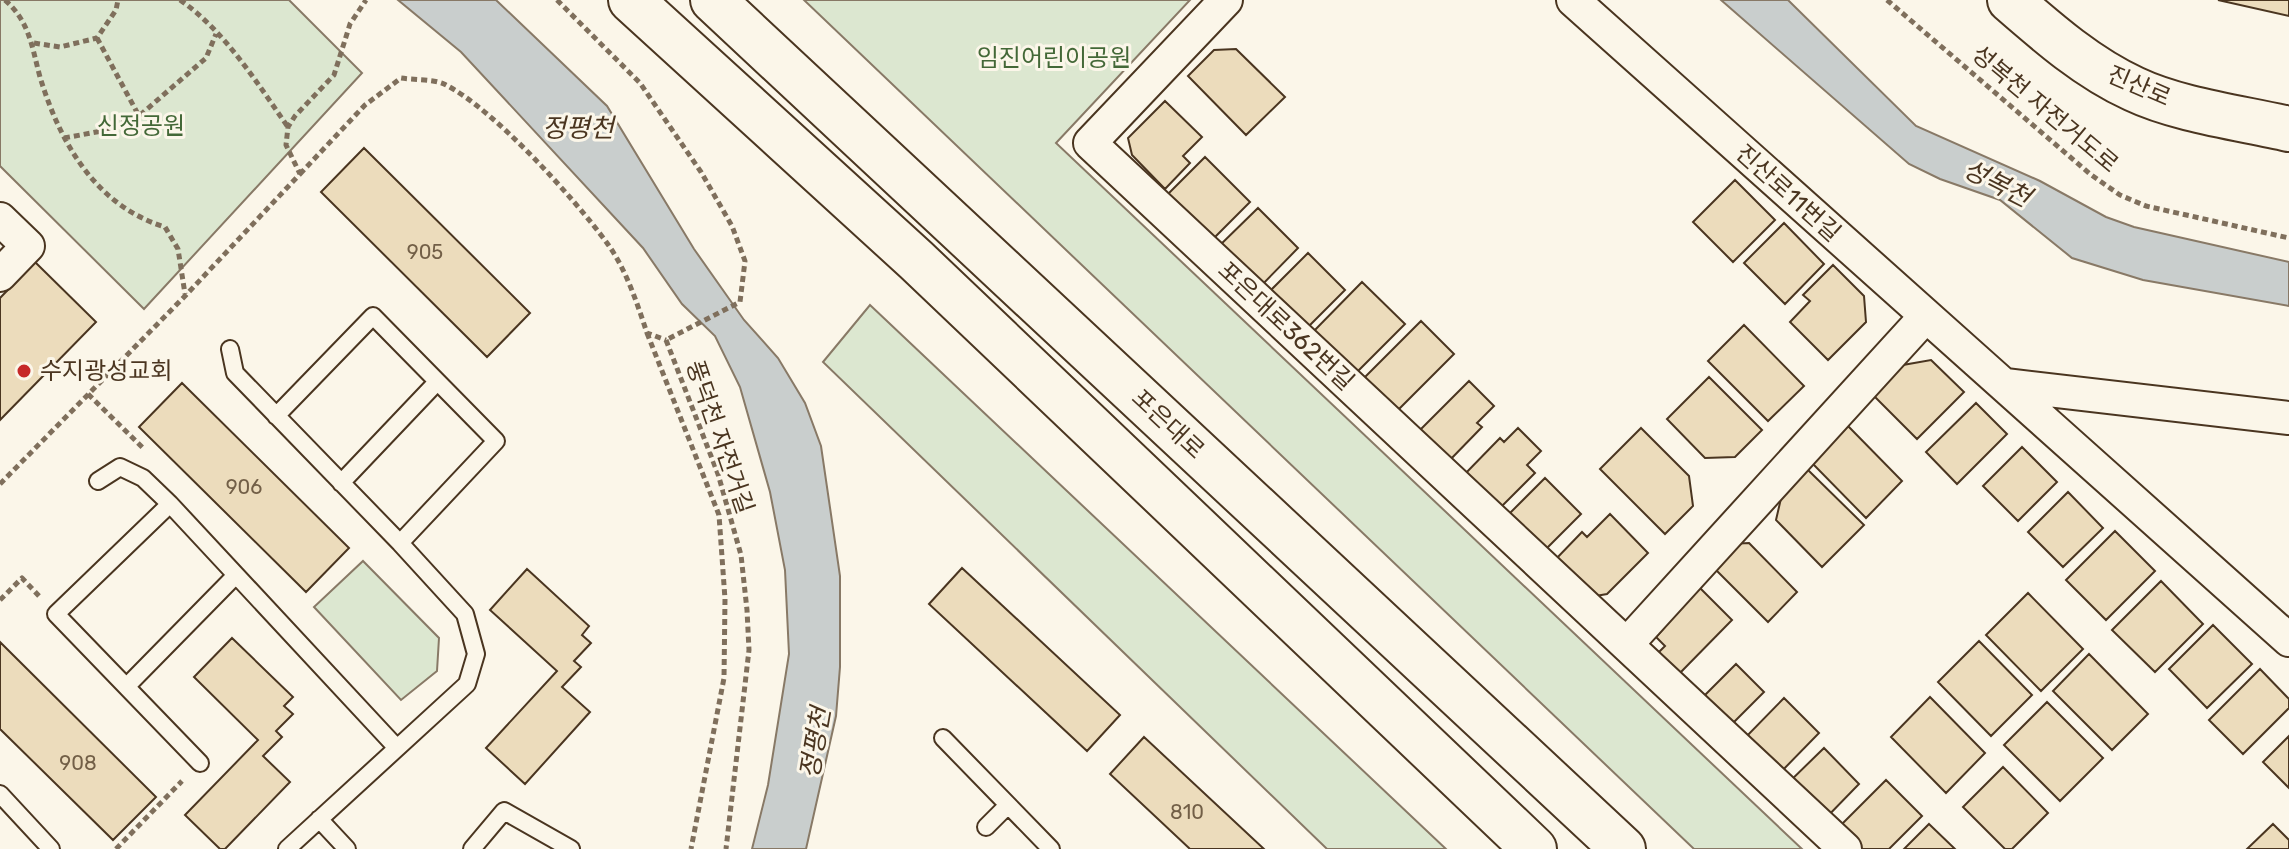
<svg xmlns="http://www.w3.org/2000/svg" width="2289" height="849" font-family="Rubik,'Noto Sans KR',sans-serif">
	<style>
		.green { fill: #dce7d0; stroke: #887966; stroke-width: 2 }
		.water { fill: #c9cecd; stroke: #887966; stroke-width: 2 }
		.building { fill: #ecdcbc; stroke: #4a3520; stroke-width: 2 }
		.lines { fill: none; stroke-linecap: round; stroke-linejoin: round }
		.lane-casing { stroke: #4a3520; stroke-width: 20 }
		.street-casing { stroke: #4a3520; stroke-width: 36 }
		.secondary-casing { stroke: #4a3520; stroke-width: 48 }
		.primary-casing { stroke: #4a3520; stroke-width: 48 }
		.path { stroke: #7f6f5c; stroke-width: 5; stroke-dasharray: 6 4; stroke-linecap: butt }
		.lane { stroke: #fbf6e9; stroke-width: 16 }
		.street { stroke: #fbf6e9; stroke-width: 32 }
		.secondary { stroke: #fbf6e9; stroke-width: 44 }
		.primary { stroke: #fbf6e9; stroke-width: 44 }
		.poi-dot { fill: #c62828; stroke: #fbf6e9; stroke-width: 3 }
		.labels { text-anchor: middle; stroke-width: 6; stroke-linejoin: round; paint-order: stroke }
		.number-label { font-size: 20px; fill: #725f47 }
		.park-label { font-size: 24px; fill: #436837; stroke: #fbf6e9 }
		.street-label { font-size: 24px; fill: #4a3520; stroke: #fbf6e9 }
		.poi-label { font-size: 24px; fill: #4a3520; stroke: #fbf6e9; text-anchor: start }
		.water-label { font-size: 26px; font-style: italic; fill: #4a3520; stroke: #fbf6e9 }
	</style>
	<rect width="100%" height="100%" fill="#fbf6e9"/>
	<path class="green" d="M0,0h289l73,73 -218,236 -144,-143z
		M804,0h386l-134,143 746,706h-108z
		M870,305l576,544h-119l-504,-487z
		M363,561l76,77 -2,33 -36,29 -87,-93z"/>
	<path class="water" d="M398,0h98l111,106 87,143 50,71 34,38 27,45 16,43 19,130v91l-4,49 -30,133h-54l16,-64 21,-131 -4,-84 -15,-78 -30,-105 -25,-51 -33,-32 -39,-56 -182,-196z
		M1721,0h67l128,126 124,55 66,36 28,10 155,35v44l-146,-26 -71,-22 -72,-58 -60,-21 -31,-15z"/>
	<path class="building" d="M2218,0h71v16z
		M1236,49l49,48 -39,38 -58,-59 26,-26z
		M1165,101l37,36 -19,19 7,7 -25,26 -33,-34 -4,-17z
		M364,148l166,165 -43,44 -166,-165z
		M1205,157l45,45 -39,39 -45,-45z
		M1735,180l40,40 -42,42 -40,-40z
		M1258,208l40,40 -41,42 -41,-41z
		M1784,223l40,41 -39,40 -41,-41z
		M1308,253l37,37 -42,42 -37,-37z
		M35,262l61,60 -96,98v-122z
		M1833,265l31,31 2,26 -38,38 -38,-38 20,-21 -7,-6z
		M1362,282l43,42 -53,53 -42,-42z
		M1421,321l33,33 -60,60 -33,-33z
		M1744,325l60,61 -36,35 -60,-60z
		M1931,360l33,32 -47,47 -44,-44 30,-30z
		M1709,377l53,53 -27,27 -30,1 -38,-39z
		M1469,381l25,25 -17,17 5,4 -36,37 -30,-30z
		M182,383l167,165 -43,44 -167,-165z
		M1976,403l31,31 -50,50 -31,-32z
		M1848,426l54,55 -36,37 -54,-55z
		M1518,428l23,23 -14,14 8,8 -40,40 -34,-35 39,-40 4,4z
		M1641,428l48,48 4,30 -28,28 -65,-65z
		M2022,447l35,35 -39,39 -35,-35z
		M1807,469l57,56 -42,42 -46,-47 6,-26z
		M1545,478l36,36 -41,41 -36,-36z
		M2068,492l35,36 -40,39 -35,-35z
		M1610,514l38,39 -41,41 -17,3 -36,-36 28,-29 5,5z
		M2115,531l40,40 -49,49 -40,-40z
		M1749,543l48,49 -29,30 -58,-58 20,-20z
		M962,568l158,147 -33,36 -158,-147z
		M527,569l62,57 -7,9 9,8 -17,18 7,6 -19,20 28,25 -65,72 -39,-36 71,-77 -67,-61z
		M2161,581l42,43 -48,48 -43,-42z
		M1694,582l38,38 -55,56 -21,-21 9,-9 -9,-9 8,-9 -8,-8z
		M2028,593l55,56 -42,42 -55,-56z
		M2213,625l39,39 -45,44 -38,-39z
		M232,638l61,59 -9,9 9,8 -17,17 6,6 -19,19 27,26 -65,67h-5l-35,-34 73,-75 -64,-63z
		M1979,641l53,54 -41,41 -53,-54z
		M0,642l156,155 -43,43 -113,-111z
		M2089,654l59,60 -36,36 -59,-59z
		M1736,664l28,28 -38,38 -28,-28z
		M2260,669l29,30v9l-46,46 -34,-34z
		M1930,697l55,56 -39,40 -55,-56z
		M1784,698l35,35 -43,44 -35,-35z
		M2047,702l56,56 -43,43 -56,-56z
		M2289,736v52l-26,-26z
		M1144,737l120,112h-74l-80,-75z
		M1824,748l35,36 -38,39 -36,-37z
		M2003,767l45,46 -36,36h-7l-42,-42z
		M1886,780l36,36 -33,33h-38l-17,-17z
		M1929,824l26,25h-51z
		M2273,824l16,16v9h-42z"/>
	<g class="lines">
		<g class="lane-casing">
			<path id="lane" d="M230,349l5,24 165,170 65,71 11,40 -9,30 -180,165
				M276,416l97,-100 123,125 -96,102
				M98,481l22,-14 23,11 27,26 227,244
				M341,483l96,-101
				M170,504l-114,110 144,149
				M127,686l109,-111
				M943,738l108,111
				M0,794l51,55
				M319,819l28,30
				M986,827l22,-22
				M472,849l32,-38 67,38"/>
		</g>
		<g class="street-casing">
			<path id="street" d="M1226,0l-136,143 755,706
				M1573,0l716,640
				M0,219l28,27 -28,29
				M2005,385l284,33
				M1627,644l298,-327"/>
		</g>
		<g class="secondary-casing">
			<path id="secondary" d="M2010,0c39,34 78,68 124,89 44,21 107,29 155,40"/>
		</g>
		<g class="primary-casing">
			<path id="primary" d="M631,0l285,260 618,589
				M713,0l910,849"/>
		</g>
		<path class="path" d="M5,0c25,22 27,48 35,77 20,66 56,129 125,150l13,22 7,45
			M180,0c45,31 77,83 108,127
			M557,0l83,83 61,89 31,54 13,35 -5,41 -74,38
			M1887,0l203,174 30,21 26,11 143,32
			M97,38l42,78
			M34,43l26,4 37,-9 19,-28 2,-10
			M64,138l38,-7 37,-15 67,-58 10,-24
			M300,174l65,-69 36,-27c13,2 32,1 43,6 49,24 130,114 163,159 19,26 30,60 40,90l19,7
			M647,333l72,182 6,84 -1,79 -33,171
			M666,340l52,134 23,81 6,55 2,40 -23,199
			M88,394l55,54
			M0,484l186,-189 114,-121 -14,-29 2,-18 7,-11 39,-41 16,-51 16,-24
			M0,600l22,-22 17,18
			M116,849l66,-68"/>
		<use href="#lane" class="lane"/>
		<use href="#street" class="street"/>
		<use href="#secondary" class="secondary"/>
		<use href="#primary" class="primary"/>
	</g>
	<circle class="poi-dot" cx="24" cy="371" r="8"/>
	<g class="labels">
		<g class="number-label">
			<text x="425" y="259">905</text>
			<text x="244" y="494">906</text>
			<text x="78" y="770">908</text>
			<text x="1187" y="819">810</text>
		</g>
		<g class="park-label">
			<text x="1054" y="66">임진어린이공원</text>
			<text x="141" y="134">신정공원</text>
		</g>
		<g class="street-label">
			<text transform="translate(2139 86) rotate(23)" y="8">진산로</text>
			<text transform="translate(2045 109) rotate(40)" y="8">성복천 자전거도로</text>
			<text transform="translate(1788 193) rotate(42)" y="8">진산로11번길</text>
			<text transform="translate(1286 326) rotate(43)" y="8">포은대로362번길</text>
			<text transform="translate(1168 424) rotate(43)" y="8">포은대로</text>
			<text transform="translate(720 437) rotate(71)" y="8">풍덕천 자전거길</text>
		</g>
		<g class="poi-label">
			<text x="40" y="379">수지광성교회</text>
		</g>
		<g class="water-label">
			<text x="578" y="137">정평천</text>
			<text transform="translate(1997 183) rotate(27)" y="9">성복천</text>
			<text transform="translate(815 743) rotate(-80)" y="9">정평천</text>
		</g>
	</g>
</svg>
